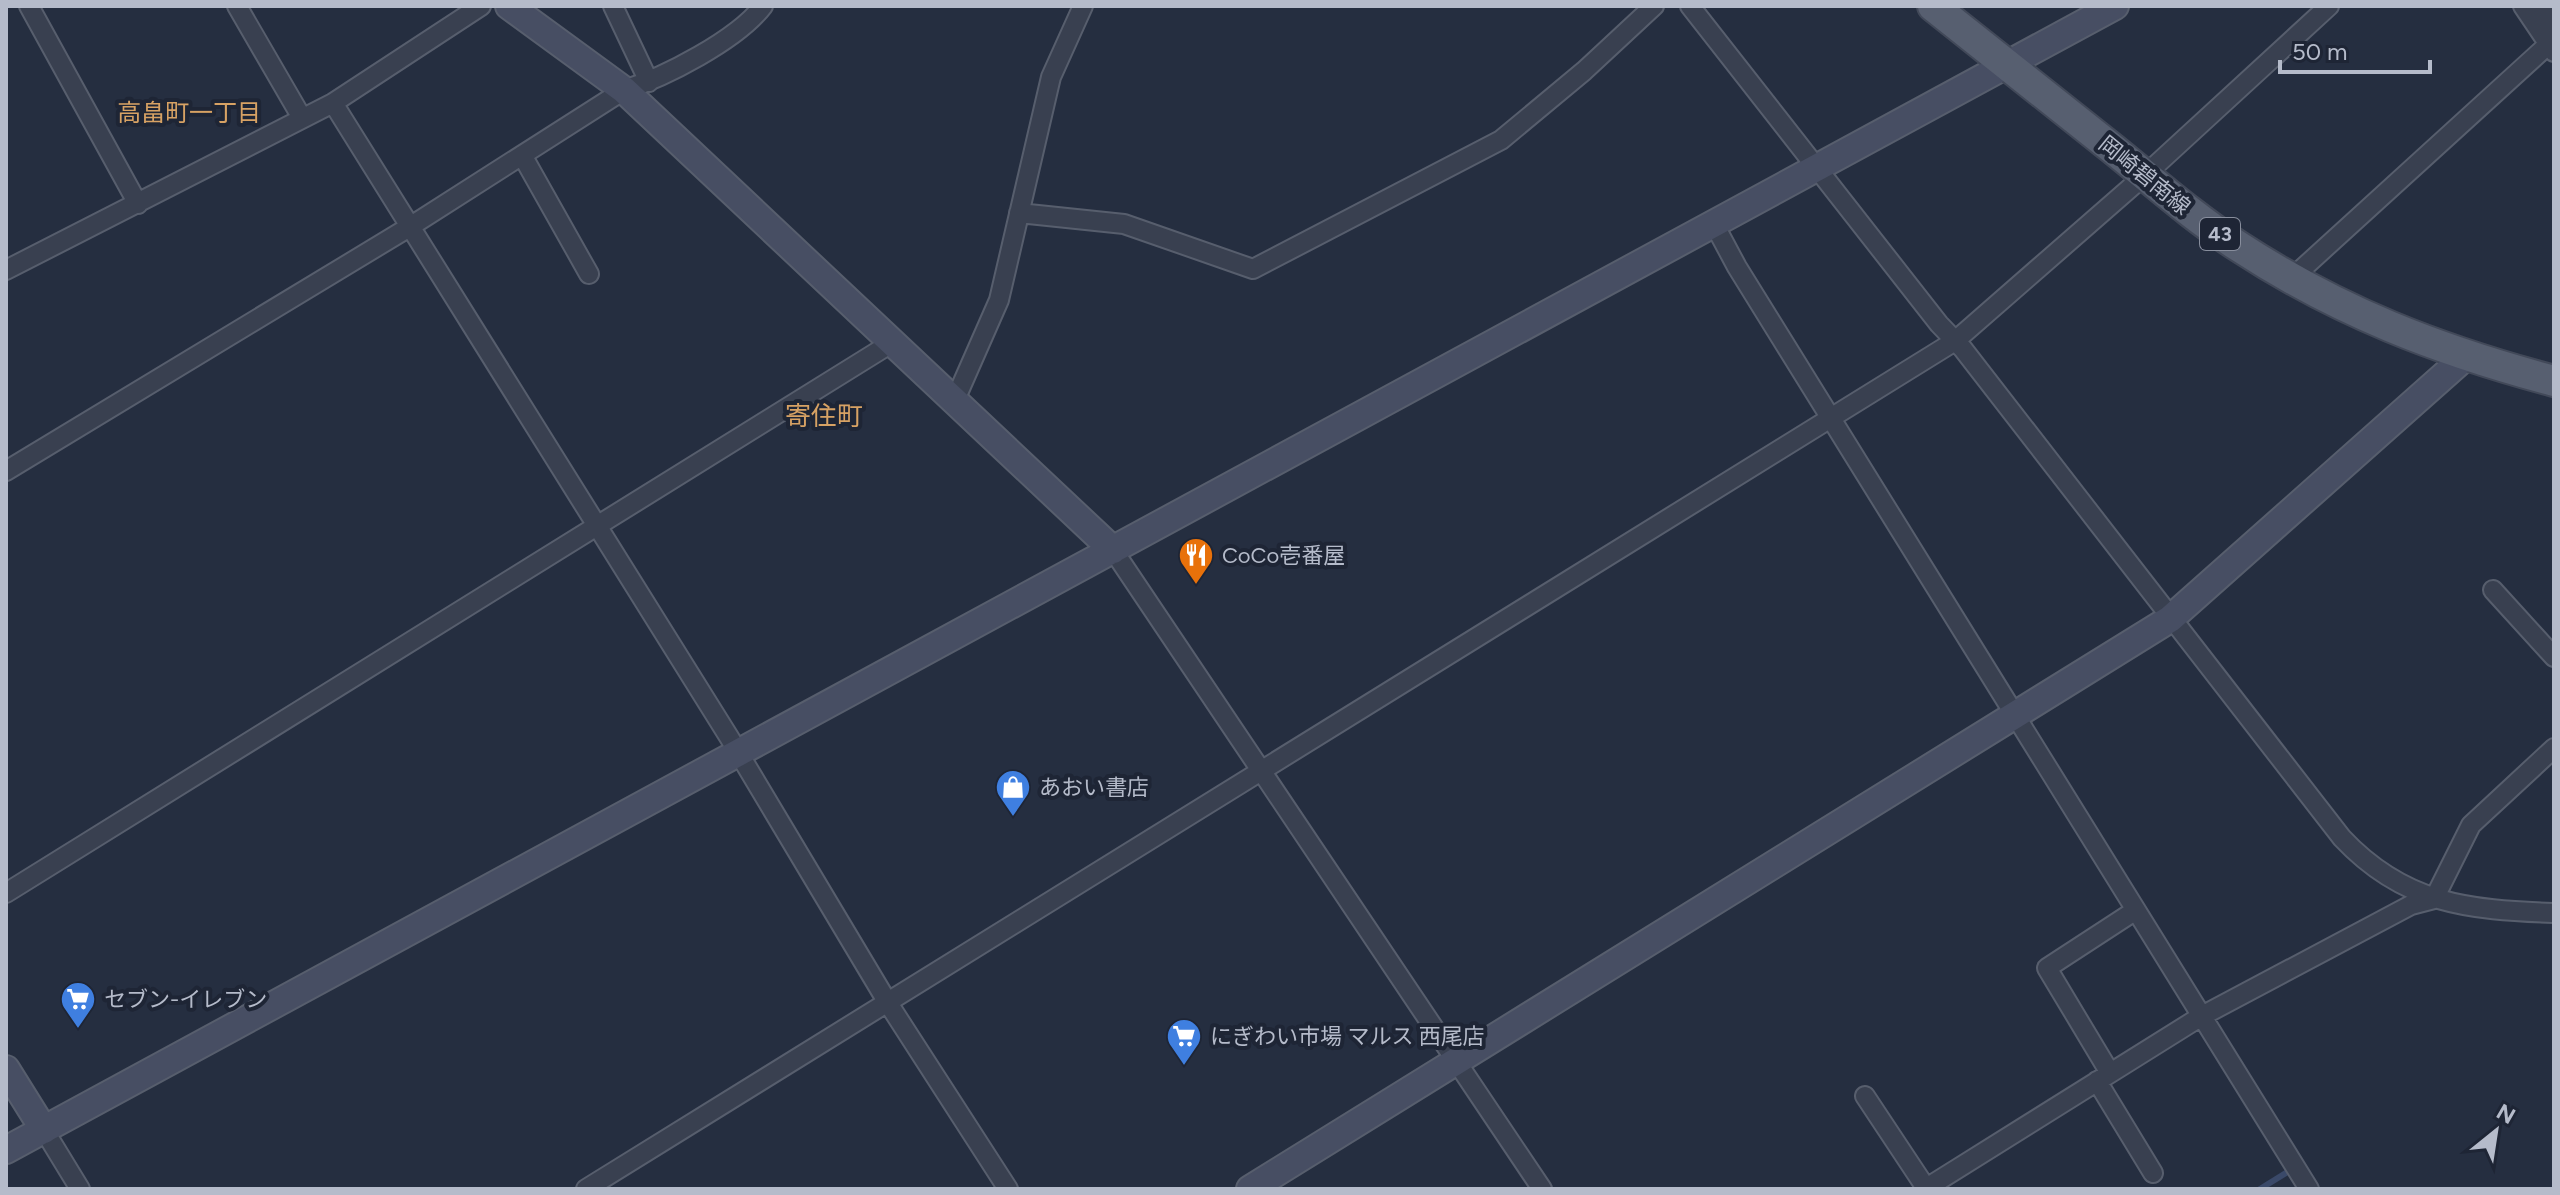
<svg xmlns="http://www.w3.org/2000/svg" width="2560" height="1195" font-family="Figtree,'Noto Sans JP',sans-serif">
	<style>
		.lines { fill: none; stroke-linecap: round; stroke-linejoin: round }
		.stream { stroke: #3a4969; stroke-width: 6 }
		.street-casing { stroke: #575e6d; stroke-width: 22 }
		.secondary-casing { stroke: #575e6d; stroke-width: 30 }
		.primary-casing { stroke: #424959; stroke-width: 34 }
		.street { stroke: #394050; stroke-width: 18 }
		.secondary { stroke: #474e63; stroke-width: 26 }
		.primary { stroke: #575f70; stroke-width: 30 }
		.labels { text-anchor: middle; stroke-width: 8; stroke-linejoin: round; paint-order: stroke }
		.shield { fill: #1e2535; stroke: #888e9d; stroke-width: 2 }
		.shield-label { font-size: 20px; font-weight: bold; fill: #b5bbca }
		.street-label { font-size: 22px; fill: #b5bbca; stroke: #1e2535 }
		.poi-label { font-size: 22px; fill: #b5bbca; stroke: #1e2535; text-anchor: start }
		.neighbourhood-label { font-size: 24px; fill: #d7a264; stroke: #1e2535 }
		.quarter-label { font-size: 26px; fill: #d7a264; stroke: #1e2535 }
	</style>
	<rect width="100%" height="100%" fill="#252e40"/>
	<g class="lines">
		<path class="stream" d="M2260,1189l29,-18"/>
		<g class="street-casing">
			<path id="street" d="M29,6l109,198
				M237,6l65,112
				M613,6l36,76
				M1690,6l249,318 24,25 379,489c62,66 126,72 212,75
				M2523,6l31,46
				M2543,6l5,30
				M333,103l396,634 159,266 120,186
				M522,155l67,119
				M1019,213l105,11 129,45 248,-129 83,-69 70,-65
				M1714,224l23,43 572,922
				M6,270l327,-167 148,-97
				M2292,278l258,-235
				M955,400l44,-100 52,-223 32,-71
				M6,471l405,-245 213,-136c41,-13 113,-50 139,-84
				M1113,550l429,639
				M2493,590l61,67
				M6,893l887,-551
				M2110,1073l-63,-105 89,-58
				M2097,1081l56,92
				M1865,1096l61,92
				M44,1130l36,59
				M586,1189l1369,-848 190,-166 184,-169
				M1925,1189l275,-172 211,-112 23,-6 37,-74 83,-77"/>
		</g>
		<g class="secondary-casing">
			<path id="secondary" d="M509,6l115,84 489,460
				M6,1069l38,61
				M6,1150l2109,-1144
				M1250,1189l920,-570 295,-262"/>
		</g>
		<g class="primary-casing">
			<path id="primary" d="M1933,6c60,47 120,95 180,143 41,33 80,68 125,97 101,66 200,104 316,135"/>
		</g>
		<use href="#street" class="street"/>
		<use href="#secondary" class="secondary"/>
		<use href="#primary" class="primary"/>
	</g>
	<defs>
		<g id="restaurant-pin" transform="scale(1.8)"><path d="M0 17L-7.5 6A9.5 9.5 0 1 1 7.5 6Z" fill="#e8710a" stroke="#1e2535"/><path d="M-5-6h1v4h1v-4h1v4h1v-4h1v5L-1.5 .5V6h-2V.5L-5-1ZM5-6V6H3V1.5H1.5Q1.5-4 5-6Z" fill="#fff"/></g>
		<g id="shop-pin" transform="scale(1.8)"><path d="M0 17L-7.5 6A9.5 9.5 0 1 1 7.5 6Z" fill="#3f7fe0" stroke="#1e2535"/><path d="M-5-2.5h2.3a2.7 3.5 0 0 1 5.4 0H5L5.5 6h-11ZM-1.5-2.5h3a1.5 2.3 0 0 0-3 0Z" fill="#fff"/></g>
		<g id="supermarket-pin" transform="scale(1.8)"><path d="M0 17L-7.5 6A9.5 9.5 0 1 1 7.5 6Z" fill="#3f7fe0" stroke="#1e2535"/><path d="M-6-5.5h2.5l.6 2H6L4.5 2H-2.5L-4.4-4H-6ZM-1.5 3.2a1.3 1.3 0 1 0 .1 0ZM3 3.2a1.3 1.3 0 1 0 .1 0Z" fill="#fff"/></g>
	</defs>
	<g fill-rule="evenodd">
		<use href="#restaurant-pin" x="1196" y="555"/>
		<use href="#shop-pin" x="1013" y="787"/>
		<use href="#supermarket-pin" x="78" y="999"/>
		<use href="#supermarket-pin" x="1184" y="1036"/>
	</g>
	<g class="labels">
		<rect class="shield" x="2200" y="218" width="40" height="32" rx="6"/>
		<g class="shield-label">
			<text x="2220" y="241">43</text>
		</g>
		<g class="street-label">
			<text transform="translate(2145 175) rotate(39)" y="8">岡崎碧南線</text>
		</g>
		<g class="poi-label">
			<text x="1222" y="563">CoCo壱番屋</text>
			<text x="1039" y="795">あおい書店</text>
			<text x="104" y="1007">セブン-イレブン</text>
			<text x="1210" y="1044">にぎわい市場 マルス 西尾店</text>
		</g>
		<g class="neighbourhood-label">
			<text x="189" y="121">高畠町一丁目</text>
		</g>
		<g class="quarter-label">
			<text x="824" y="425">寄住町</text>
		</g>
	</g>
	<rect width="2560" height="1195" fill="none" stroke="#b5bbca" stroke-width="16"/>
	<g transform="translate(2496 1131) rotate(30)" stroke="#1e2535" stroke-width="6" paint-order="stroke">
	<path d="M0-6L14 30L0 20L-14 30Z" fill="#b5bbca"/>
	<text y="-12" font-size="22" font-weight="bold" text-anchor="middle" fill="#b5bbca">N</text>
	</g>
	<path d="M2280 60v12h150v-12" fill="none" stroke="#b5bbca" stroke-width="4"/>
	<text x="2292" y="60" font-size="24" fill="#b5bbca" stroke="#1e2535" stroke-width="6" paint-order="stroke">50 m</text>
</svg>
